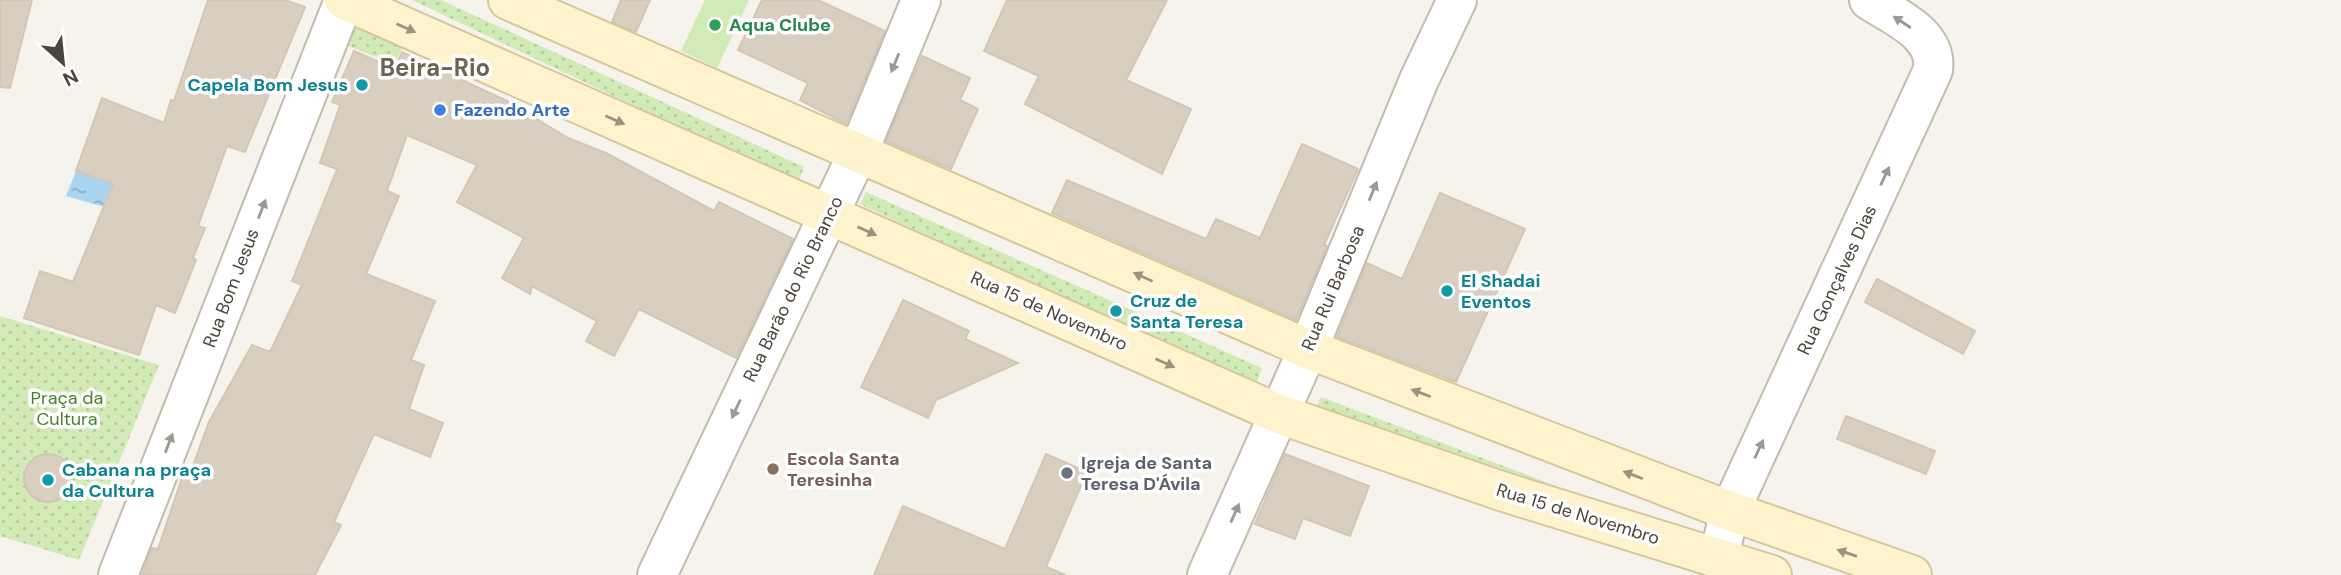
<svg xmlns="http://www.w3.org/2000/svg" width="2341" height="575" font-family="'DM Sans',sans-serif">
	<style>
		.green { fill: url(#green-dots) }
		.pitch { fill: #d2eab5 }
		.water { fill: url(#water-ripples) }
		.building { fill: #d8cfc1; stroke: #d3c7b4; stroke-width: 2 }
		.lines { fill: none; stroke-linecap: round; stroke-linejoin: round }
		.minor-casing { stroke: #c2bbae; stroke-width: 42 }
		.tertiary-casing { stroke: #c2bbae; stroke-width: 42 }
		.secondary-casing { stroke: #d6c79b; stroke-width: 42 }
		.minor { stroke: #fff; stroke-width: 38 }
		.tertiary { stroke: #fff; stroke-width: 38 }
		.secondary { stroke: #fff3cd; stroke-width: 38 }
		.oneway { fill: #9c9892 }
		.oneway2 { fill: #9c937c }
		.leisure-dot { fill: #2e9e5b; stroke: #fff; stroke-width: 2.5 }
		.culture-dot { fill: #0f9aa8; stroke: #fff; stroke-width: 2.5 }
		.shop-dot { fill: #3f7fe0; stroke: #fff; stroke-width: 2.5 }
		.education-dot { fill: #8d6e63; stroke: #fff; stroke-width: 2.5 }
		.worship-dot { fill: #6b7280; stroke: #fff; stroke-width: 2.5 }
		.labels { text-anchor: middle; stroke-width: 7; stroke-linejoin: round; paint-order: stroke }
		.leisure-label { font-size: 18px; font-weight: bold; fill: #27864d; stroke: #fff; text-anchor: start }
		.culture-label { font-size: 18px; font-weight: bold; fill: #0d838f; stroke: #fff; text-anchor: start }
		.shop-label { font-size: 18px; font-weight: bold; fill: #366cbe; stroke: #fff; text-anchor: start }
		.street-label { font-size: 18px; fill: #4b4439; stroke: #fff }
		.park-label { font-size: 18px; fill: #4a7f2a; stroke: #fff }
		.education-label { font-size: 18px; font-weight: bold; fill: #785e54; stroke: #fff; text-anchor: start }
		.worship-label { font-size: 18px; font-weight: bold; fill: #5b616d; stroke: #fff; text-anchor: start }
		.district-label { font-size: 24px; font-weight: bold; fill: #6e6250; stroke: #fff }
	</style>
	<defs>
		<pattern id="green-dots" width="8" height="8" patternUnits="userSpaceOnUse" patternTransform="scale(1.75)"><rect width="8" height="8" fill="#d2eab5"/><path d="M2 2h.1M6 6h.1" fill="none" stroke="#b6ca9c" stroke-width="1.8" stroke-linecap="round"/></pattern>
		<pattern id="water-ripples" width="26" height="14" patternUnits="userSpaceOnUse" patternTransform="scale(1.75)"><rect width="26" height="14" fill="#a9d4f2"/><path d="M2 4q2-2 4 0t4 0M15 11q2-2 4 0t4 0" fill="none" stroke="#8caec5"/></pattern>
	</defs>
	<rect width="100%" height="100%" fill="#f6f3ec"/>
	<path class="green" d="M412,0h29l363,167 -6,17z
		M356,17l50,22 -11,25 -52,-20z
		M866,192l396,176 -8,22 -394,-186z
		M0,316l159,49 -80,195 -79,-24z
		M1321,397l384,145 -391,-129z"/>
	<path class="pitch" d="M705,0h44l-32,68 -36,-17z"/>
	<path class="water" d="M76,171l44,15 -9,23 -45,-13z"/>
	<path class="building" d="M0,0h32l-22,88 -10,-1z
		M208,0h77l20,7 -60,145 -18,-6 -29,80 7,2 -12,30 3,2 -21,53 -19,-8 -17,50 -115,-37 16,-47 33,11 40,-98 -37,-13 26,-73 62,25 7,-23 3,1z
		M621,0h29l-14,32 -24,-10z
		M762,0h56l67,31 -39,93 -46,-24 8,-17 -70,-33z
		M1007,0h160l-41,80 65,29 -29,65 -137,-70 14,-28 -55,-25z
		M354,51l41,18 7,-17 105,49 61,37 38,15 108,58 5,-9 74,37 -57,119 -97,-49 -25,47 -28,-15 11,-20 -65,-35 -2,8 -28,-16 22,-40 -67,-36 20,-37 -70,-30 -20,56 12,5 -33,78 69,27 -24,59 13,5 -15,44 34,14 -13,34 -56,-23 -40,88 7,3 -26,50h-173l10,-27 6,1 27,-80 6,2 18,-49 43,-77 18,7 32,-67 -10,-4 45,-112 -17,-6 20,-58 -8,-3z
		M922,56l48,22 -10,22 18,9 -27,60 -65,-28z
		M1302,144l56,25 -34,76 3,1 -31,74 -244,-107 15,-33 139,59 10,-20 44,19z
		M1440,193l85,36 -69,153 -119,-45 30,-74 35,16z
		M1877,279l98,52 -12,23 -98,-52z
		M903,300l66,31 -4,8 53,24 -82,37 -8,18 -67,-31z
		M1846,416l89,35 -9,23 -89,-35z
		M24 478a24 24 0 1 1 48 0a24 24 0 1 1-48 0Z
		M1046,454l41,18 -41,95 20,8h-192l29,-69 102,43z
		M1285,454l84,32 -19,50 -47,-18 -8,21 -40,-15z"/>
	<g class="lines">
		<g class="minor-casing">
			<path id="minor" d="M118,575l226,-575
				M1207,575l101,-226 111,-269 38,-80"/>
		</g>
		<g class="tertiary-casing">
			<path id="tertiary" d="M1719,556l11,-45 203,-441c5,-36 -38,-53 -64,-70
				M657,575l201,-422 63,-153"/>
		</g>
		<g class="secondary-casing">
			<path id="secondary" d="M344,0l935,414 222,77 271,84
				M508,0l800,349 422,162 182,64"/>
		</g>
		<use href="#minor" class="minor"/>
		<use href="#tertiary" class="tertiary"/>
		<use href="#secondary" class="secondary"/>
	</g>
	<defs><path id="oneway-solid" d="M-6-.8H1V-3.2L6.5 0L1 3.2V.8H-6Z" transform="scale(1.75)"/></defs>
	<g class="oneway">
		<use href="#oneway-solid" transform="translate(1902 22) rotate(-147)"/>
		<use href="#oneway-solid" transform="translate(895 63) rotate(112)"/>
		<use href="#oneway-solid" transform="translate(1885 176) rotate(-65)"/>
		<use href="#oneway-solid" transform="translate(1373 191) rotate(-68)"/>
		<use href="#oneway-solid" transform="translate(262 209) rotate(-69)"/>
		<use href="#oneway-solid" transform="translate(736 409) rotate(115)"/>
		<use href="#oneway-solid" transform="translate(169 443) rotate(-69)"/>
		<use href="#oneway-solid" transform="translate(1759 449) rotate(-65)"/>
		<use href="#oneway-solid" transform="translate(1235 513) rotate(-66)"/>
	</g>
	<g class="oneway2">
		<use href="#oneway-solid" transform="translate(406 28) rotate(24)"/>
		<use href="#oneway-solid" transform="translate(615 120) rotate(24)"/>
		<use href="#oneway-solid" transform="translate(867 231) rotate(24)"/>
		<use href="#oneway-solid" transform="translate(1143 277) rotate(-156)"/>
		<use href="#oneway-solid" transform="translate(1165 363) rotate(24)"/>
		<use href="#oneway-solid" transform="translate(1421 393) rotate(-159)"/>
		<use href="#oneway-solid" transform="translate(1633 475) rotate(-159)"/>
		<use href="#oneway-solid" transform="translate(1847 553) rotate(-161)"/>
	</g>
	<circle class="leisure-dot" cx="715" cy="25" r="7"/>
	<g class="culture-dot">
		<circle cx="362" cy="85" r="7"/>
		<circle cx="1447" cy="291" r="7"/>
		<circle cx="1116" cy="311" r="7"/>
		<circle cx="48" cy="480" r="7"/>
	</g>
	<circle class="shop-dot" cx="440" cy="110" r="7"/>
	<circle class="education-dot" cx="773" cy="469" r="7"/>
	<circle class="worship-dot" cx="1067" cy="473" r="7"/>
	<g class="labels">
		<g class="leisure-label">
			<text x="729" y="31">Aqua Clube</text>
		</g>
		<g class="culture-label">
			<text x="348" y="91" text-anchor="end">Capela Bom Jesus</text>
			<text x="1461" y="287">El Shadai<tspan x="1461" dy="21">Eventos</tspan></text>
			<text x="1130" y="307">Cruz de<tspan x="1130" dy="21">Santa Teresa</tspan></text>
			<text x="62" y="476">Cabana na praça<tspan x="62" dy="21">da Cultura</tspan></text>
		</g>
		<g class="shop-label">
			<text x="454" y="116">Fazendo Arte</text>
		</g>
		<g class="street-label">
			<text transform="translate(1837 280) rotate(-65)" y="6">Rua Gonçalves Dias</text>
			<text transform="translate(231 288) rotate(-69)" y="6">Rua Bom Jesus</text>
			<text transform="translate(1333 288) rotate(-67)" y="6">Rua Rui Barbosa</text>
			<text transform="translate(793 289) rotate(-64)" y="6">Rua Barão do Rio Branco</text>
			<text transform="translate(1049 311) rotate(24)" y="6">Rua 15 de Novembro</text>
			<text transform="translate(1578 514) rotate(17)" y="6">Rua 15 de Novembro</text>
		</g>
		<g class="park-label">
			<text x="67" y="404">Praça da<tspan x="67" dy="21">Cultura</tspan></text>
		</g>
		<g class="education-label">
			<text x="787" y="465">Escola Santa<tspan x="787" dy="21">Teresinha</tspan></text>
		</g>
		<g class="worship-label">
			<text x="1081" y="469">Igreja de Santa<tspan x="1081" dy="21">Teresa D'Ávila</tspan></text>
		</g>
		<g class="district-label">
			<text x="435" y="76">Beira-Rio</text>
		</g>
	</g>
	<g transform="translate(63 63) rotate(153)" stroke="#ffffff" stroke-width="5" paint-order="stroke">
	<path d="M0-5L12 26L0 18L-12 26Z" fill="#4b4439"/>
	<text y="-10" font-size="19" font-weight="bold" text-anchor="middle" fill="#4b4439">N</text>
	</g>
</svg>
